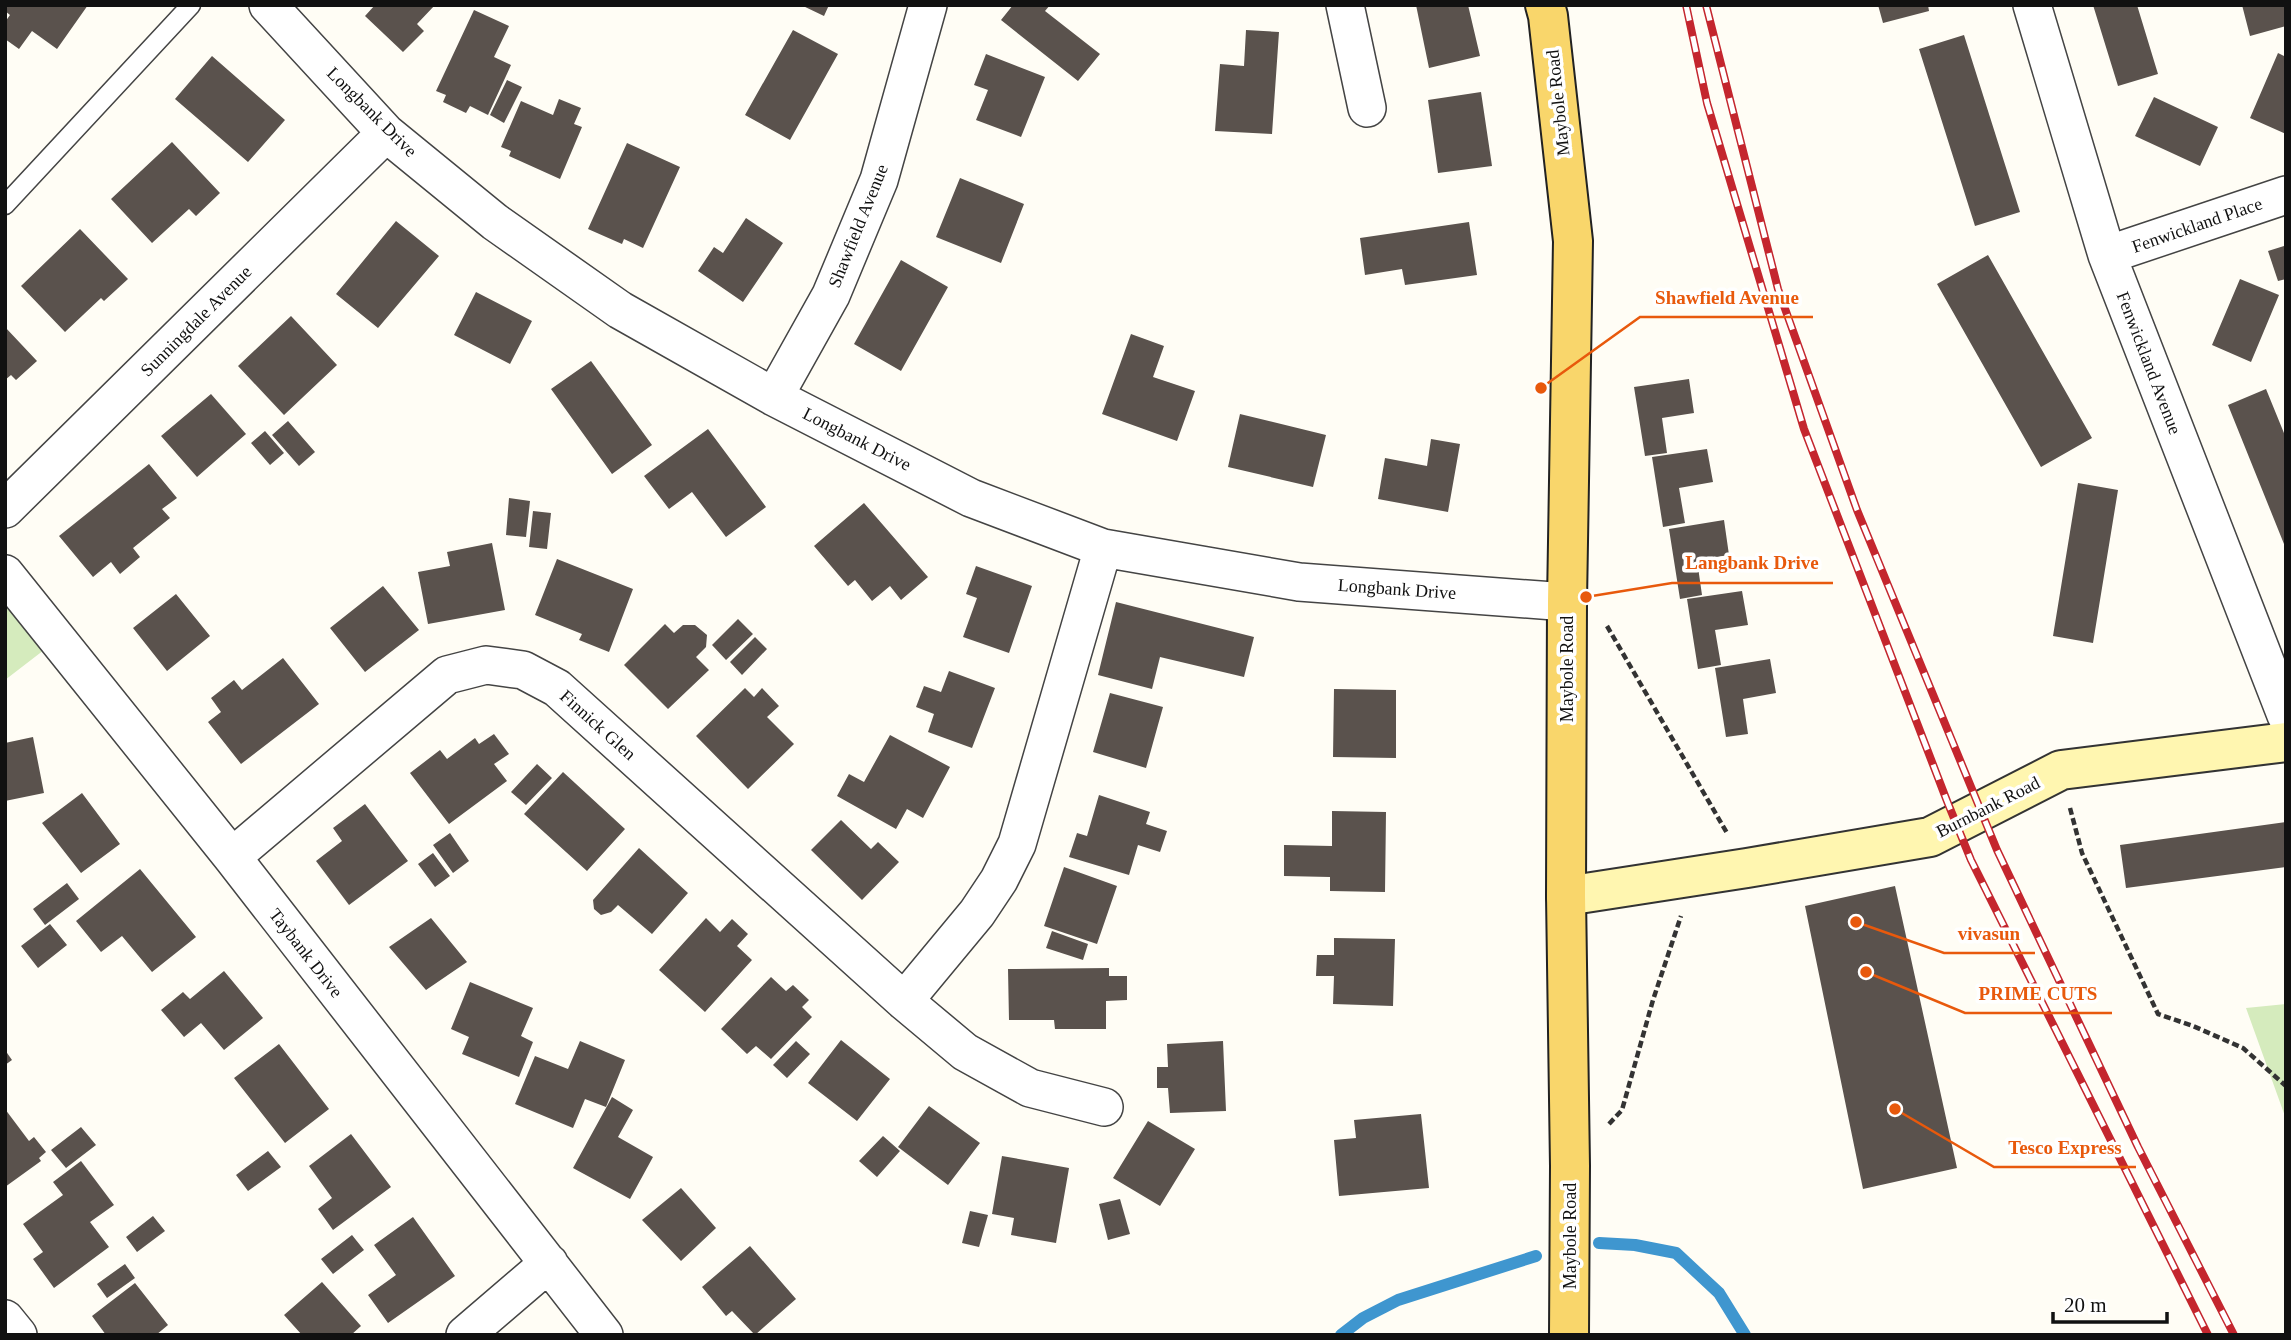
<svg xmlns="http://www.w3.org/2000/svg" width="2291" height="1340" font-family="Georgia,serif">
	<style>
		.green { fill: #d5ebbd }
		.lines { fill: none; stroke-linecap: round; stroke-linejoin: round }
		.stream { stroke: #3f96cf; stroke-width: 12 }
		.building { fill: #5a524d }
		.lane-casing { stroke: #444; stroke-width: 21 }
		.street-casing { stroke: #444; stroke-width: 40 }
		.secondary-casing { stroke: #333; stroke-width: 42 }
		.primary-casing { stroke: #222; stroke-width: 42 }
		.path { stroke: #333; stroke-width: 4.5; stroke-dasharray: 7 3.5; stroke-linecap: butt }
		.lane { stroke: #fff; stroke-width: 18 }
		.street { stroke: #fff; stroke-width: 37 }
		.secondary { stroke: #fff6b0; stroke-width: 38 }
		.primary { stroke: #f9d66b; stroke-width: 38 }
		.rail-casing { stroke: #c4262e; stroke-width: 8 }
		.rail { stroke: #fff; stroke-width: 5; stroke-dasharray: 16; stroke-linecap: butt }
		.labels { text-anchor: middle; stroke-width: 7; stroke-linejoin: round; paint-order: stroke }
		.street-label { font-size: 18px; fill: #111; stroke: #fff }
		.leader { fill: none; stroke: #e8590c; stroke-width: 2.5 }
		.callout-dot { fill: #e8590c; stroke: #fff; stroke-width: 2.5 }
		.callout-label { font-size: 19px; text-anchor: middle; font-weight: bold; fill: #e8590c; stroke: #fff; stroke-width: 7; stroke-linejoin: round; paint-order: stroke }
	</style>
	<rect width="100%" height="100%" fill="#fffdf5"/>
	<path class="green" d="M5,575l52,65 -52,40z
		M2286,1004v115l-40,-111z"/>
	<g class="lines">
		<path class="stream" d="M1599,1243l36,2 41,8 43,40 26,42
			M1341,1335l22,-17 35,-18 138,-44"/>
	</g>
	<path class="building" d="M5,5h83l-31,44 -25,-18 -13,18 -14,-10v-17l5,-7 -5,-4z
		M375,5h60l-18,19 7,7 -21,21 -38,-36z
		M801,5h28l-5,11z
		M1013,5h37l-5,6 55,43 -22,27 -77,-61z
		M1416,5h52l12,51 -51,12z
		M1878,5h50l1,6 -46,12z
		M2093,5h44l21,69 -40,12z
		M2242,5h43l1,21 -36,10z
		M474,10l35,16 -15,31 17,8 -23,50 -18,-9 -4,7 -23,-11 3,-7 -10,-4z
		M793,30l45,24 -48,86 -45,-25z
		M1246,30l33,2 -7,102 -57,-3 5,-67 24,2z
		M1964,35l56,177 -45,14 -56,-177z
		M2278,53l8,4v77l-36,-16z
		M986,54l59,23 -24,60 -45,-17 12,-30 -14,-5z
		M212,56l73,64 -37,42 -73,-63z
		M507,80l15,7 -18,36 -14,-8z
		M1481,92l11,74 -54,7 -10,-73z
		M2154,97l64,30 -18,39 -65,-30z
		M559,99l22,9 -7,16 8,3 -22,52 -51,-23 2,-5 -10,-4 20,-46 32,14z
		M172,142l48,51 -24,23 -7,-7 -37,34 -41,-44z
		M627,143l53,24 -37,81 -19,-9 -2,5 -34,-15z
		M960,178l64,26 -23,59 -65,-26z
		M746,218l37,25 -40,59 -45,-31 16,-24 9,6z
		M396,221l43,35 -61,72 -42,-34z
		M1469,222l8,53 -72,10 -3,-16 -37,6 -5,-37z
		M80,229l48,50 -24,22 -3,-3 -36,34 -44,-46z
		M2284,246l2,33 -8,2 -10,-30z
		M1988,255l104,183 -51,29 -104,-183z
		M901,260l47,27 -47,84 -47,-27z
		M2240,279l39,16 -28,67 -39,-17z
		M476,292l56,29 -22,43 -56,-29z
		M291,316l46,49 -53,50 -46,-49z
		M5,327l32,34 -21,19 -5,-5 -6,5z
		M1131,334l33,12 -11,31 42,14 -18,50 -75,-27z
		M591,361l61,84 -40,29 -61,-85z
		M1689,379l5,34 -32,5 5,35 -22,3 -11,-69z
		M2266,389l20,49v111l-58,-144z
		M211,394l35,40 -49,43 -36,-41z
		M1240,414l86,21 -13,52 -85,-20z
		M288,421l27,31 -16,14 -27,-31z
		M708,429l58,78 -40,30 -34,-45 -23,17 -25,-33z
		M265,431l19,22 -14,12 -19,-22z
		M1431,439l29,5 -12,68 -70,-13 7,-41 42,8z
		M1707,449l6,33 -34,6 6,35 -22,4 -11,-70z
		M149,464l28,34 -15,11 8,9 -37,30 7,9 -20,17 -9,-12 -18,15 -34,-41z
		M2078,483l40,7 -25,153 -40,-7z
		M509,498l21,3 -4,36 -20,-2z
		M864,503l64,74 -27,23 -11,-14 -18,15 -17,-21 -7,6 -34,-40z
		M533,511l18,2 -4,36 -18,-2z
		M1724,520l5,35 -32,5 5,35 -22,4 -11,-70z
		M492,543l13,67 -77,14 -10,-52 32,-6 -3,-14z
		M557,559l76,30 -24,63 -30,-12 3,-6 -47,-19z
		M976,566l56,20 -23,67 -46,-16 14,-39 -11,-4z
		M383,586l36,44 -54,42 -35,-44z
		M1742,591l6,34 -33,5 6,35 -23,4 -11,-70z
		M176,594l34,42 -43,35 -34,-43z
		M1116,602l138,35 -10,40 -84,-20 -8,32 -54,-14z
		M738,619l15,15 -27,26 -14,-15z
		M665,624l9,9 9,-8h12l12,10 -1,12 -10,10 13,13 -41,39 -44,-44z
		M755,637l12,12 -25,26 -12,-13z
		M283,658l36,46 -78,60 -33,-42 13,-10 -10,-14 23,-18 8,10z
		M1770,659l6,34 -33,6 5,35 -22,3 -11,-69z
		M949,671l46,17 -23,60 -44,-16 6,-18 -18,-7 8,-21 17,6z
		M745,688l9,9 8,-9 17,18 -12,11 27,27 -46,45 -52,-53z
		M1334,689l62,1v68l-63,-1z
		M1110,693l53,14 -17,61 -53,-16z
		M494,734l15,20 -15,10 13,17 -58,43 -39,-51 30,-23 7,9 28,-21 4,6z
		M890,735l60,32 -27,51 -16,-9 -11,20 -59,-33 12,-22 15,8z
		M33,737l11,56 -39,8v-58z
		M537,764l15,14 -26,27 -15,-13z
		M563,772l62,57 -38,42 -63,-57z
		M82,793l38,51 -39,29 -39,-50z
		M1099,795l51,17 -4,12 21,7 -7,21 -22,-7 -9,30 -60,-18 8,-24 10,3z
		M365,804l43,57 -59,44 -33,-44 26,-20 -9,-13z
		M1332,811l54,1 -1,80 -55,-1v-14l-46,-1v-31l48,1z
		M841,820l30,29 7,-7 21,20 -37,38 -51,-50z
		M2286,822v45l-160,21 -6,-43z
		M450,833l19,28 -16,12 -20,-28z
		M639,848l49,45 -36,41 -34,-29 -7,7 -10,3 -7,-6 -1,-9z
		M433,853l17,23 -15,11 -17,-23z
		M1064,867l53,19 -20,58 -53,-18z
		M140,869l56,68 -44,35 -30,-36 -21,16 -25,-31z
		M67,883l12,16 -34,26 -12,-16z
		M1895,886l62,282 -94,21 -58,-283z
		M431,918l36,44 -41,28 -37,-43z
		M706,918l14,14 12,-13 16,15 -11,12 15,14 -47,52 -46,-42z
		M50,924l17,21 -29,23 -17,-22z
		M1052,931l36,13 -5,16 -37,-12z
		M1334,938l61,1 -2,67 -60,-2 1,-28h-18l1,-21h17z
		M1109,968v8h18v24l-21,1v28h-51l-1,-9h-45l-1,-51z
		M224,971l39,47 -39,32 -23,-27 -17,14 -23,-27 22,-18 7,7z
		M771,977l15,14 7,-6 16,15 -7,7 10,10 -41,42 -15,-13 -9,8 -26,-25z
		M470,982l63,26 -12,28 12,6 -14,35 -57,-23 7,-17 -18,-8z
		M841,1040l49,39 -33,42 -49,-38z
		M580,1041l45,19 -19,47 -21,-8 -12,29 -58,-24 20,-48 33,13z
		M796,1041l14,13 -23,24 -14,-13z
		M1223,1041l3,70 -56,2 -2,-25h-11v-21h11l-1,-23z
		M279,1044l50,65 -44,34 -51,-65z
		M5,1050l7,10 -7,5z
		M612,1097l21,13 -15,27 35,20 -23,42 -57,-31z
		M929,1106l51,37 -32,42 -50,-38z
		M5,1109l24,32 5,-4 12,15 -7,6 2,3 -36,26z
		M1421,1114l8,74 -90,8 -5,-56 22,-2 -2,-18z
		M1148,1121l47,28 -35,57 -47,-28z
		M81,1127l15,18 -30,23 -15,-18z
		M351,1134l40,53 -58,43 -15,-21 14,-11 -23,-32z
		M883,1136l17,15 -23,26 -18,-16z
		M268,1151l13,16 -33,24 -12,-16z
		M1002,1156l67,12 -13,75 -45,-8 3,-17 -22,-4z
		M81,1161l33,44 -24,17 19,25 -55,41 -21,-29 10,-7 -20,-28 40,-29 -10,-13z
		M681,1188l35,40 -35,33 -39,-41z
		M1120,1199l10,35 -22,6 -9,-36z
		M970,1211l18,4 -9,32 -17,-4z
		M153,1216l12,15 -28,21 -11,-15z
		M413,1217l42,59 -67,47 -20,-28 28,-20 -22,-30z
		M352,1235l12,15 -31,24 -12,-15z
		M750,1246l46,53 -41,36 -23,-24 -6,5 -24,-29z
		M125,1264l10,14 -28,20 -10,-14z
		M322,1282l39,44 -10,9h-49l-18,-20z
		M135,1283l33,42 -12,10h-50l-14,-19z"/>
	<g class="lines">
		<g class="lane-casing">
			<path id="lane" d="M5,205l186,-200"/>
		</g>
		<g class="street-casing">
			<path id="street" d="M268,5l118,128 109,89 125,88 154,87 197,101 132,50 196,34 268,20
				M1345,5l22,103
				M2032,5l75,250 179,460
				M2107,255l179,-60
				M774,397l57,-102 48,-115 49,-175
				M5,509l381,-376
				M5,574l227,283 372,478
				M232,857l215,-182 39,-10 37,5 34,18 347,313 61,51 65,36 74,19
				M904,1001l73,-88 22,-33 18,-36 86,-296
				M5,1319l13,16
				M465,1335l84,-72"/>
		</g>
		<g class="secondary-casing">
			<path id="secondary" d="M1566,896l181,-28 183,-31 131,-67 225,-28"/>
		</g>
		<g class="primary-casing">
			<path id="primary" d="M1545,5l3,11 25,225 -6,361 -1,294 4,270 -1,169"/>
		</g>
		<path class="path" d="M1607,626l120,207
			M2070,808l12,45 76,161 35,12 50,22 43,38
			M1609,1124l13,-14 31,-110 28,-84"/>
		<use href="#lane" class="lane"/>
		<use href="#street" class="street"/>
		<use href="#secondary" class="secondary"/>
		<use href="#primary" class="primary"/>
		<g class="rail-casing">
			<path id="rail" d="M1686,5l21,98 97,326 143,372 24,59 237,475
				M1706,5l72,284 79,221 140,340 141,297 96,188"/>
		</g>
		<use href="#rail" class="rail"/>
	</g>
	<g class="labels">
		<g class="street-label">
			<text transform="translate(1558 103) rotate(-96)" y="6">Maybole Road</text>
			<text transform="translate(372 112) rotate(45)" y="6">Longbank Drive</text>
			<text transform="translate(2197 225) rotate(-19)" y="6">Fenwickland Place</text>
			<text transform="translate(858 226) rotate(-68)" y="6">Shawfield Avenue</text>
			<text transform="translate(196 321) rotate(-45)" y="6">Sunningdale Avenue</text>
			<text transform="translate(2149 363) rotate(69)" y="6">Fenwickland Avenue</text>
			<text transform="translate(857 439) rotate(27)" y="6">Longbank Drive</text>
			<text transform="translate(1397 589) rotate(4)" y="6">Longbank Drive</text>
			<text transform="translate(1567 669) rotate(-90)" y="6">Maybole Road</text>
			<text transform="translate(598 725) rotate(42)" y="6">Finnick Glen</text>
			<text transform="translate(1988 807) rotate(-27)" y="6">Burnbank Road</text>
			<text transform="translate(306 953) rotate(52)" y="6">Taybank Drive</text>
			<text transform="translate(1570 1236) rotate(-90)" y="6">Maybole Road</text>
		</g>
	</g>
	<path class="leader" d="M1541 388L1640 317H1813M1586 597L1672 583H1833M1856 922L1944 953H2035M1866 972L1965 1013H2112M1895 1109L1994 1167H2136"/>
	<g class="callout-dot">
		<circle cx="1541" cy="388" r="7"/>
		<circle cx="1586" cy="597" r="7"/>
		<circle cx="1856" cy="922" r="7"/>
		<circle cx="1866" cy="972" r="7"/>
		<circle cx="1895" cy="1109" r="7"/>
	</g>
	<g class="callout-label">
		<text x="1727" y="304">Shawfield Avenue</text>
		<text x="1752" y="569">Langbank Drive</text>
		<text x="1989" y="940">vivasun</text>
		<text x="2038" y="1000">PRIME CUTS</text>
		<text x="2065" y="1154">Tesco Express</text>
	</g>
	<rect width="2291" height="1340" fill="none" stroke="#111111" stroke-width="14"/>
	<path d="M2053 1312v10h114v-10" fill="none" stroke="#111111" stroke-width="3.5"/>
	<text x="2064" y="1312" font-size="21" fill="#111111" stroke="#ffffff" stroke-width="5" paint-order="stroke">20 m</text>
</svg>
